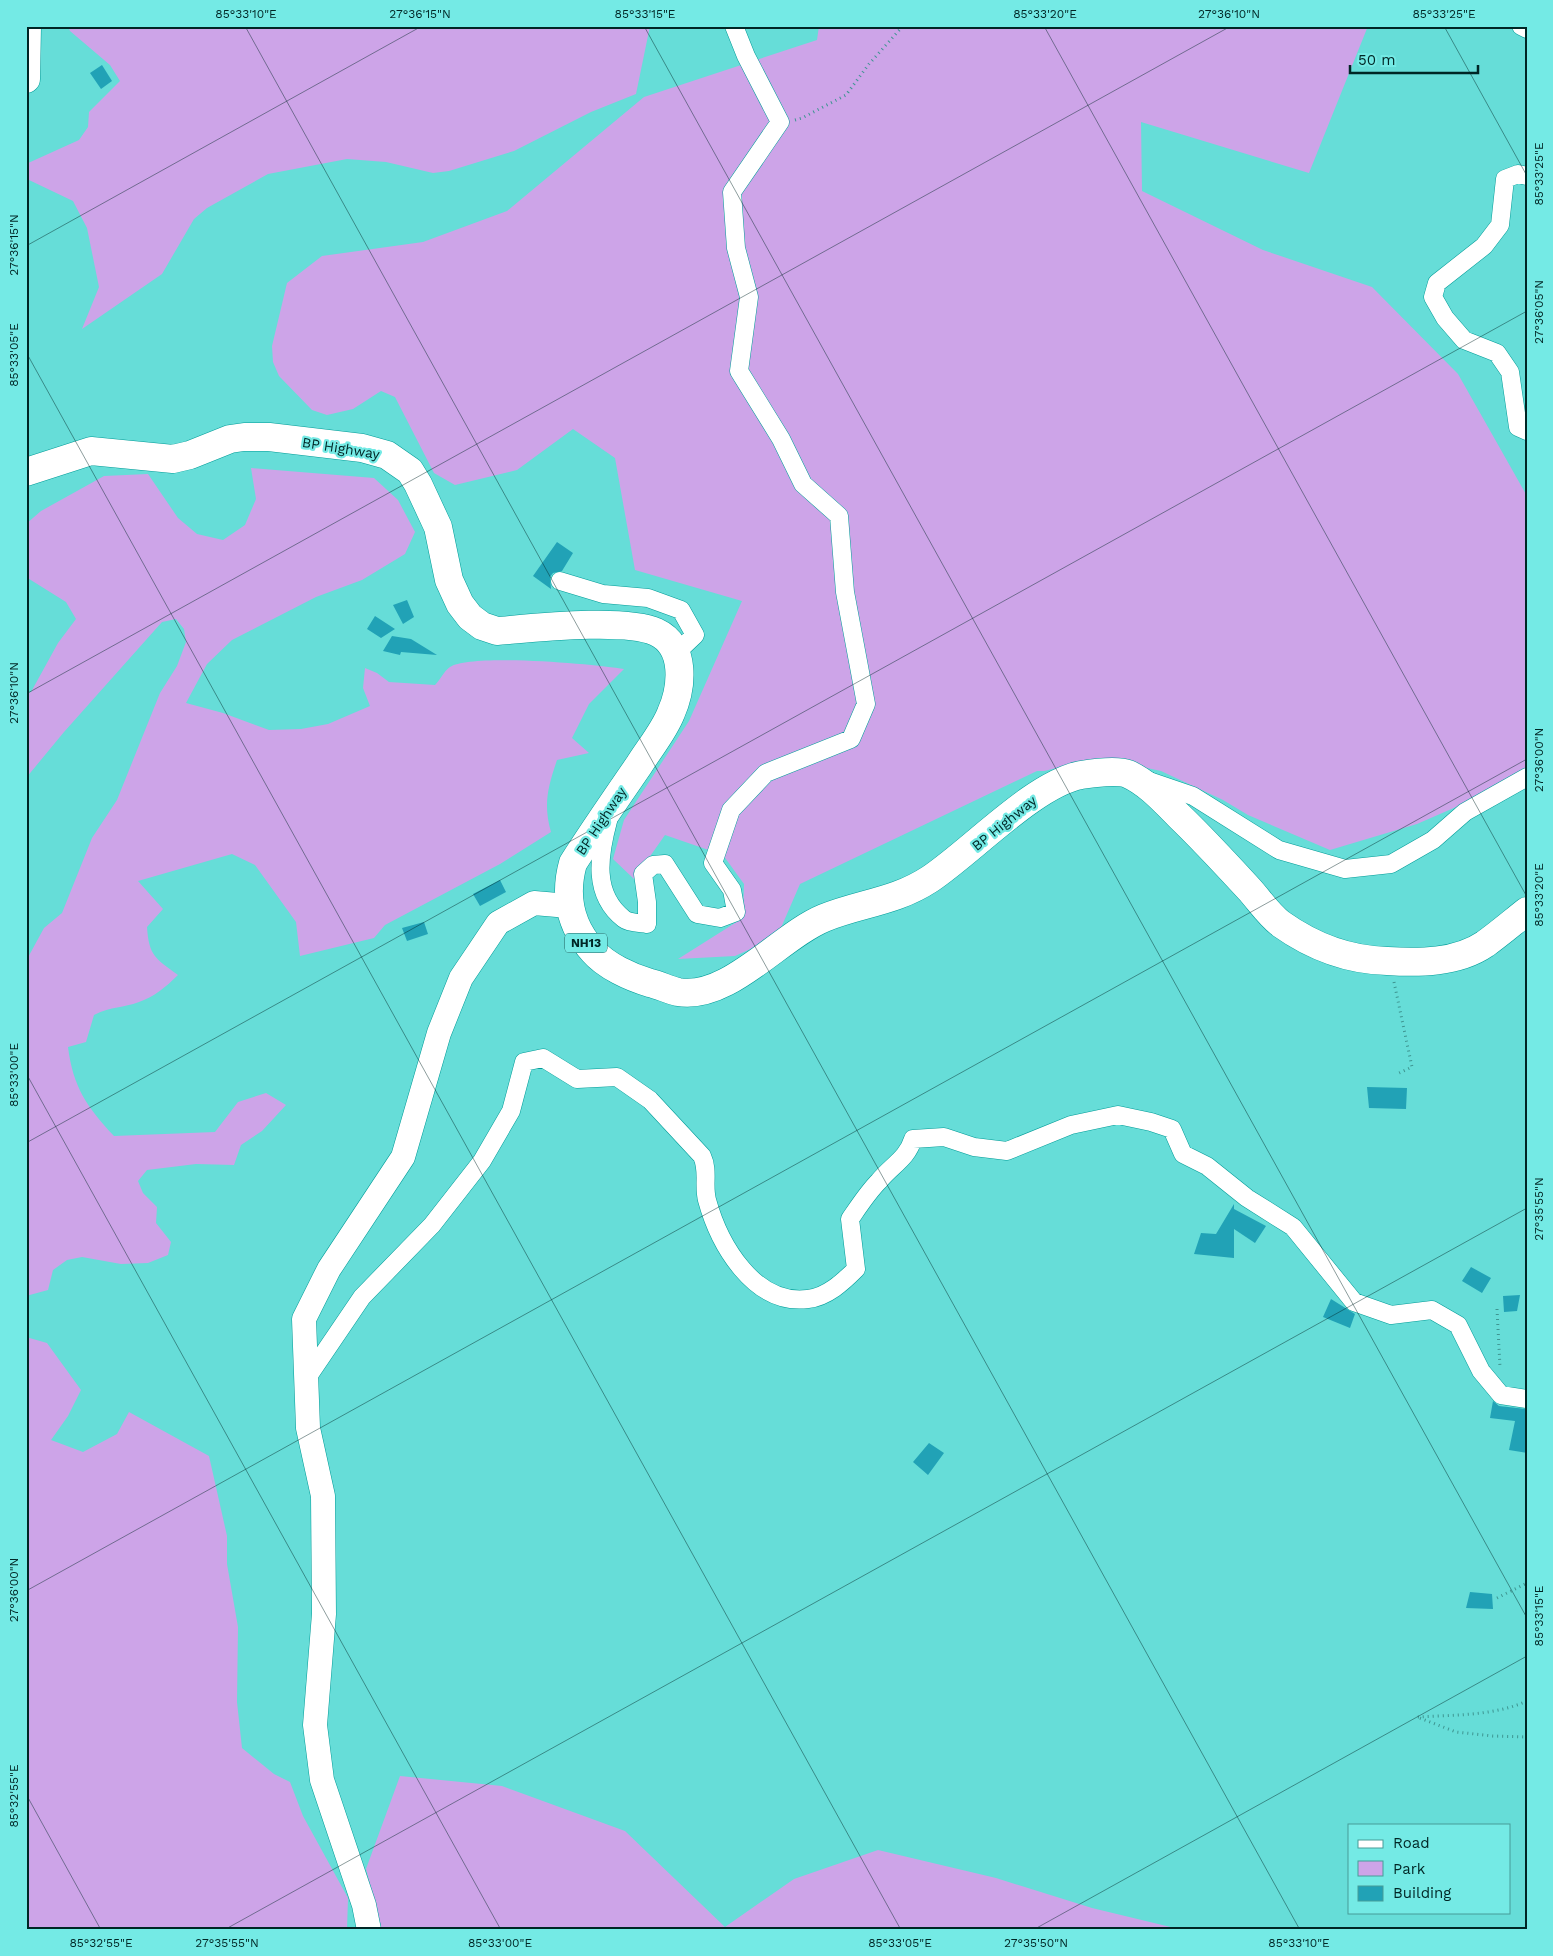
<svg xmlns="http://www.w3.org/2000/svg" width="1553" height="1956" font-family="'Work Sans',sans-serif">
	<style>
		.green { fill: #cda4e8 }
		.building { fill: #21a2b6 }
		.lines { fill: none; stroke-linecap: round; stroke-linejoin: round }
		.street-casing { stroke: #009c98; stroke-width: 19 }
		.secondary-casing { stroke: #009c98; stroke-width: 25 }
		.highway-casing { stroke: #009c98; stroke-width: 29 }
		.path { stroke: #3e9591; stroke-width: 3; stroke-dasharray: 1 4; stroke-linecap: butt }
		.street { stroke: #fff; stroke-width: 18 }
		.secondary { stroke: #fff; stroke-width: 24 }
		.highway { stroke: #fff; stroke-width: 28 }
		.ticks { fill: none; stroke: #002625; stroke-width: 1; stroke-opacity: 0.45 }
		.labels { text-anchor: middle; stroke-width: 4.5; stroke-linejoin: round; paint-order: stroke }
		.shield { fill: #74eae5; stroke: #23615f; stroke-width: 1 }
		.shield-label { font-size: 12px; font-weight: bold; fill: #002625 }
		.street-label { font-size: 14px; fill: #002625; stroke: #74eae5 }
		.neatline { fill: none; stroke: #002625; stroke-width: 2 }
		.ticks-label { font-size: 12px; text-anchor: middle; fill: #002625 }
	</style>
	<rect width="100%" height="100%" fill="#66ddd8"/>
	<path class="green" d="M68,26h582l-14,68 -45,18 -77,39 -65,20 -16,2 -47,-11 -39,-3 -79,15 -61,34 -13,11 -32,55 -80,55 17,-42 -12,-59 -14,-27 -44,-21 -3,-16 53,-24 9,-13 1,-15 31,-31 -10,-16 -40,-34z
		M819,26h549l-59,147 -168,-51 1,69 121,59 109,37 86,87 69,122v280l-110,48 -87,26 -82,-35 -25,-15 -62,-29 -61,-13 -56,13h-7l-237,113 -23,53 -42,19 -57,3 65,-41 1,-34 -21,-29 -58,-20 -31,44 -21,-20 11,-39 65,-99 53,-120 -107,-31 -20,-112 -42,-29 -56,41 -62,15 -21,-12 -39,-76 -14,-6 -28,18 -26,6 -15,-5 -33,-34 -6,-14 -1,-16 15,-63 35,-27 101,-14 84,-31 137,-114 173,-57z
		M251,468l123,10 24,22 17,32 -10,22 -43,26 -46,17 -84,43 -25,24 -21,39 37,10 46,17 32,-1 27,-5 42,-18 -7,-18 2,-20 12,5 12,9 46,3c5,-5 9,-14 15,-18 20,-14 146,-3 174,2l-35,35 -17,34 17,15 -32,7c-9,27 -14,44 -6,72l-51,32 -115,61 -11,13 -74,18 -4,-34 -41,-57 -23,-11 -94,27 25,28 -16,18c2,29 8,31 31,48 -11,11 -24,22 -39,27 -16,6 -27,4 -45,13l-8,27 -18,5c5,40 19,60 46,89l101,-4 23,-30 28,-9 20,12 -24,26 -21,14 -7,20 -38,-1 -49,6 -9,11 5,12 14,14 -1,16 15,19 -3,13 -20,8 -27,1 -39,-7 -15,3 -14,10 -5,20 -22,6v-335l18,-33 18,-15 30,-75 25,-38 43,-107 17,-27 9,-24 -2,-13 -8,-10 -14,3 -98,110 -38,46v-84l5,-2 27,-49 18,-24 -10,-17 -40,-25v-53l15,-13 63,-35 44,-2 30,44 19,16 26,6 22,-15 11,-26z
		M26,1337l21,6 34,47 -13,26 -17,24 32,12 34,-18 12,-22 80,44 18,80v28l11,63 -1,75 5,46 32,26 16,8 13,34 45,82 -1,32h-321z
		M400,1776l102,10 123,45 100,96 69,-48 84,-29 118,28 96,30 91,22h-801l-16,-61z"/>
	<path class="building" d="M102,65l10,16 -11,8 -11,-16z
		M557,542l16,11 -11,18 -9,2 -3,4 1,12 -18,-13z
		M407,600l7,17 -11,7 -10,-19z
		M375,616l20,13 -14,9 -14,-9z
		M392,636l19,3 26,16 -36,-3 -1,3 -17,-4z
		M500,880l6,12 -26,14 -7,-12z
		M424,922l4,12 -21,7 -5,-13z
		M1367,1087l40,1 -1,21 -37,-1z
		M1234,1204v5l32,17 -11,17 -21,-14v29l-40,-4 7,-21 15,1z
		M1471,1267l20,11 -9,15 -20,-12z
		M1520,1295l-3,16 -13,1 -1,-16z
		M1331,1299l24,15 -5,14 -27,-11z
		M1493,1401l6,5 28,3v44l-18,-3 6,-29 -25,-3z
		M929,1443l15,10 -16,22 -15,-13z
		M1470,1592l22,2 1,15 -27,-1z"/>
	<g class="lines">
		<g class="street-casing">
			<path id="street" d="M1521,26l6,3
				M1527,176l-9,-2 -13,5 -5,46 -16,21 -47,37 -4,14 12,21 19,22 33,13 13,19 8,55 9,4
				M560,581l43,13 45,4 33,12 14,25 -19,18
				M1149,781l44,15 86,54 66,19 46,-5 42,-24 32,-28 62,-35
				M608,821c-9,34 -16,73 16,98 5,4 16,4 23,5v-22l-4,-28 10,-9 12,-1 32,50 23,4 16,-6 -4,-22 -19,-27 18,-53 35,-37 85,-34 15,-35 -21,-112 -6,-76 -36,-32 -22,-45 -42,-68 10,-74 -13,-49 -4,-56 48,-70 -34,-66 -12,-30
				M307,1378l55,-81 70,-72 50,-64 29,-50 13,-49 19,-4 34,21 40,-2 33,23 52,56c7,15 1,29 5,44 12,44 47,106 101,99 19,-2 35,-17 48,-30l-6,-50c9,-13 18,-27 29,-38 13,-16 28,-22 34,-42l31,-2 30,10 33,4 64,-26 47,-10 33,7 21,7 11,25 24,12 40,32 46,29 61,75 37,13 41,-5 26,15 23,46 20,24 26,4"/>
		</g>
		<g class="secondary-casing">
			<path id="secondary" d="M369,1930l-5,-25 -42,-125 -7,-55 9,-111 -1,-118 -15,-68 -4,-109 25,-50 74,-112 36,-124 22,-55 37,-55 36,-20 35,3"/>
		</g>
		<g class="highway-casing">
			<path id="highway" d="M26,79l1,-53
				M26,472l65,-21 82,8 17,-4 40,-16 14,-2h25l93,11 25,7 23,16 8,13 20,43 11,53 11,24 10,13 12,9 15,5c37,-3 128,-13 159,1 31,14 26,56 15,81 -7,18 -22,36 -32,52 -22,32 -45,65 -66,98 -9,32 -3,63 20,88 13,15 37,26 57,32 9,2 19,7 28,9 50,9 102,-56 146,-74 37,-15 71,-16 106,-39 42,-28 104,-95 151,-104 12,-2 37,-5 47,-1 20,9 36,27 51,42 24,23 47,48 70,73 10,11 20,26 32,35 31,22 68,36 106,37 32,2 70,2 98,-17 14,-10 28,-22 42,-33"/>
		</g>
		<path class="path" d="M795,120l7,-2 44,-23 23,-31 34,-38
			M1394,982l18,85 -15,7
			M1497,1309l3,58
			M1497,1598l30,-15
			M1527,1701c-33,15 -74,14 -110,16l39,15 37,4 34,1"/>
		<use href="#street" class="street"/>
		<use href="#secondary" class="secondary"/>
		<use href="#highway" class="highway"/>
	</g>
	<path class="ticks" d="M245,26l1055,1904M644,26l883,1592M1044,26l483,871M1444,26l83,150M26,246l396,-220M26,352l875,1578M26,694l1205,-668M26,1073l475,857M26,1143l1501,-832M26,1591l1501,-832M26,1794l75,136M224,1930l1303,-722M1033,1930l494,-274"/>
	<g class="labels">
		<rect class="shield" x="565" y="933.5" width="42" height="19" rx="4"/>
		<g class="shield-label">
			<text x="586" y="947">NH13</text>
		</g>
		<g class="street-label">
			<text transform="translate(341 448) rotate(9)" y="5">BP Highway</text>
			<text transform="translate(601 821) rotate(-56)" y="5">BP Highway</text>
			<text transform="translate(1004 823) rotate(-39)" y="5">BP Highway</text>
		</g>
	</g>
	<rect width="1553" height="1956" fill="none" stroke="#74eae5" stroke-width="55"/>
	<rect x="1348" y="1824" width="162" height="90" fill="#74eae5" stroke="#469c98"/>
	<rect x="1358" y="1840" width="25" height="8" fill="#ffffff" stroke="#469c98"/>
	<text x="1393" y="1848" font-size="15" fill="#002625">Road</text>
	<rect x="1358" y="1861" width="25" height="15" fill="#cda4e8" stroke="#469c98"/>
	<text x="1393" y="1874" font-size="15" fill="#002625">Park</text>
	<rect x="1358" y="1886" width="25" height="15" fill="#21a2b6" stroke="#469c98"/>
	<text x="1393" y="1898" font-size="15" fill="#002625">Building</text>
	<path d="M1350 65v8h128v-8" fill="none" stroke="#002625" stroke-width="2.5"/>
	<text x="1358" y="65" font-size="15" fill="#002625" stroke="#74eae5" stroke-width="4" paint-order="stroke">50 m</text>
	<rect x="28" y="28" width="1498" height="1900" class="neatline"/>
	<g class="ticks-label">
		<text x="246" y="18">85°33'10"E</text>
		<text x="420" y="18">27°36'15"N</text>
		<text x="645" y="18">85°33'15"E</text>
		<text x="1045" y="18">85°33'20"E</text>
		<text x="1229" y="18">27°36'10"N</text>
		<text x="1444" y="18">85°33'25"E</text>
		<text transform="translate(1539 174) rotate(-90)" y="4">85°33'25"E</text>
		<text transform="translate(14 245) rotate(-90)" y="4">27°36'15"N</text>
		<text transform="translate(1539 312) rotate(-90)" y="4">27°36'05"N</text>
		<text transform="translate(14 355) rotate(-90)" y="4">85°33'05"E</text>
		<text transform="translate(14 693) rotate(-90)" y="4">27°36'10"N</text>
		<text transform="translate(1539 760) rotate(-90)" y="4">27°36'00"N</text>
		<text transform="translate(1539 895) rotate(-90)" y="4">85°33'20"E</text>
		<text transform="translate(14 1075) rotate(-90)" y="4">85°33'00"E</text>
		<text transform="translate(1539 1209) rotate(-90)" y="4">27°35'55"N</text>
		<text transform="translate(14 1590) rotate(-90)" y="4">27°36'00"N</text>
		<text transform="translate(1539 1616) rotate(-90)" y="4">85°33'15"E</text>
		<text transform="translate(14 1796) rotate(-90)" y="4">85°32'55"E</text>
		<text x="101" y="1947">85°32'55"E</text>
		<text x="227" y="1947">27°35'55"N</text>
		<text x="500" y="1947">85°33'00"E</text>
		<text x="900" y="1947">85°33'05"E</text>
		<text x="1036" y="1947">27°35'50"N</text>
		<text x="1299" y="1947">85°33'10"E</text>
	</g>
</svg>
